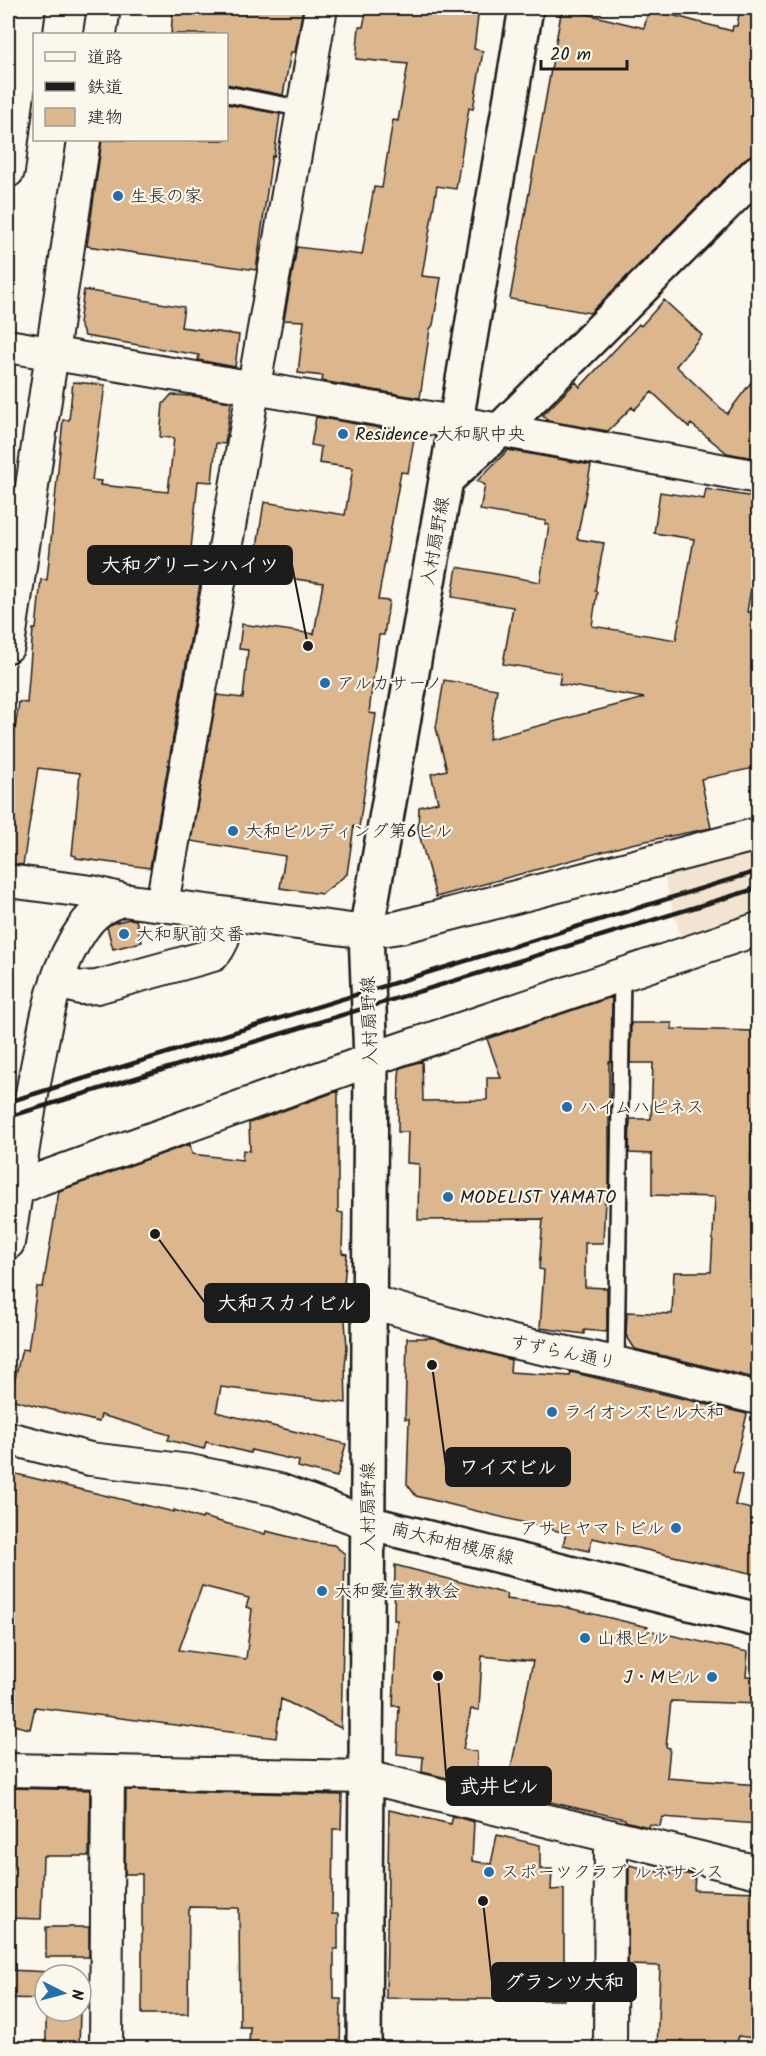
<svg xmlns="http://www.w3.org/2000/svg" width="766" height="2056" font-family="Kalam,'Klee One',sans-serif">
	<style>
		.built { fill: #f2e4d0 }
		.building { fill: #dcb78d; stroke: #1c1c1c; stroke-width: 1.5; fill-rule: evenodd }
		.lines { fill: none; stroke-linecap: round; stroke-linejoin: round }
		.service-casing { stroke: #1c1c1c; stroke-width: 20 }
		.minor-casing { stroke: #1c1c1c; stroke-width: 36 }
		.tertiary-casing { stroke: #1c1c1c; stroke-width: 38 }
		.service { stroke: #fbf7ec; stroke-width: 15 }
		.minor { stroke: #fbf7ec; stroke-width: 32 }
		.tertiary { stroke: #fbf7ec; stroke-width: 33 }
		.rail { stroke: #1c1c1c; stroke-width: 4.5 }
		.poi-dot { fill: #1f6fb2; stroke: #fbf7ec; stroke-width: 2 }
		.labels { text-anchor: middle; stroke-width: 4.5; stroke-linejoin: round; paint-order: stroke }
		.poi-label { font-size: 18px; fill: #1c1c1c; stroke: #fbf7ec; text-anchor: start }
		.street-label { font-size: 18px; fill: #1c1c1c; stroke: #fbf7ec }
		.leader { fill: none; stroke: #1c1c1c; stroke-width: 2 }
		.callout-dot { fill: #1c1c1c; stroke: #fbf7ec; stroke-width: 2 }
		.callout { fill: #1c1c1c; stroke: #1c1c1c; stroke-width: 2 }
		.callout-label { font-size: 20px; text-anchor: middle; font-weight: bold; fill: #fff }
	</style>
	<rect width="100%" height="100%" fill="#fbf7ec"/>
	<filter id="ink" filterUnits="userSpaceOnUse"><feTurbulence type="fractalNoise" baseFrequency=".0167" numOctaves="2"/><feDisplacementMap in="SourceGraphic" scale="12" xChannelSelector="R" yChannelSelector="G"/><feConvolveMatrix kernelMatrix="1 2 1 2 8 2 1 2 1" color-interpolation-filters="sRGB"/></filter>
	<g filter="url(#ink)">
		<path class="built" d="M758,841v71l-77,26 -20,-72z"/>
		<path class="building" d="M173,8h130l-8,44h-4l-8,43 -57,-11v-50h-55z
			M367,8h112l-5,41 9,2 -10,58 -4,-1 -13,81 -19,-3 -15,90 19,2 -8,47 -3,4 -10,69 -98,-17 1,-5 -25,-3 6,-52 -20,-1 13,-73 65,8 12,-68 8,1 11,-68 5,1 10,-57 -52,-5 3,-32h4z
			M562,8l82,20 5,-19 83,22 1,-5h4l3,-18h19v146h-6l-8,5 -155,154 -80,-14z
			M226,104l54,10 -6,43 -2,-1 -16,114 -169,-24 15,-106h124z
			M84,290l100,17 -3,20 58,8 -4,32 -37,-7 1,-5 -114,-19 -6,-13z
			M664,300l38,35 -26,31 51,48 32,-42v87l-32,-6 -36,-29 -2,3 -37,-35 -18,18 -2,-3 -24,24 -60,-10 -5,-6 33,-33 4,5 59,-63 2,2z
			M73,382l32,3 -13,95 9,1 -1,4 68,7 6,-54 -14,-1 3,-33 8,-9 22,1 38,6 -6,42 -9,-1 -4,39 -14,-1 -9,87 12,1v10l-51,289 -74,-10v-2l-4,-1 8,-82 -42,-5 -15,97 -15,-2v-86l11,-75 8,1 6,-74h3l5,-50 6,1 16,-160h6z
			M316,417l99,17 -7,39 -7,-1 -23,128 11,1 -5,34h-5l-7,53 -3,25 7,1 -17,113 -5,-1 -7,48 -25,20 -42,-6 5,-32 -94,-15 26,-146 26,3 5,-48 -9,-1 3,-25 72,10 9,-51 -70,-10 11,-71 81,13 8,-47 -34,-5 2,-16 -10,-2z
			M508,450l83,15 -14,74 27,4 -9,48 2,1 -5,34 84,14 18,-101 -40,-6 6,-41 44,7 2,-10 53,9v35l-5,24 2,1 -9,54 12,2v153l-58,12 10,49 -80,16 -195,53 -18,-67 1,-23 19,-5 -7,-28 16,-4 -11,-42 8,-48 53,9 -8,50 155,-41 -85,-14 2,-11 -58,-9 10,-57 -61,-10 5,-30 83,15 9,-57 -4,-1 1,-3 -66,-11 5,-25 -8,-4z
			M130,919l6,1 6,22 -29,7 -6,-22 6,-4z
			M612,997l-1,65h-2v138h-4l-2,43h-18v44l22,1v44l-23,-2v4l-44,-6 4,-58 -5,-1 4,-50 -125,1 1,-56 -12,-1 1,-31h-10l1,-57 1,-7 22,-7 1,40 64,-1v-22h14l-14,-39z
			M631,1023h41v6l85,2 -2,102h-4l-1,67 9,1v178l-124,-30 -9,-14 1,-23 45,2 2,-42h37l4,-75 -63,-2v-41l-23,-1 1,-34h21l2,-56h-23z
			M338,1091v121l5,1 -1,40 5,1 -3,29h3l-3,24 3,40 -2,20 1,36 -125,-16 -5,25 130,32 -9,33 -39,-10 1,-6 -48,-11 -1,3 -44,-11 -2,7 -36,-9 2,-5 -69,-20 -2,7 -89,-23 12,-50 6,1 9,-63h6l16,-96 131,-47 2,10 50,6 1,-10 7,1 -1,-28z
			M407,1338h27l77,22 -1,12 60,4 1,-4 176,42 -14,58 9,3 -7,30 24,6v64l-167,-37 -3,13 -26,-6 3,-12 -150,-37 -9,-12 2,-65h-4z
			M8,1472l166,40v-2l28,9 1,-2 62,17 1,-3 44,11 24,3 11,9 -4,174 -60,-29 -5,39 -241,-31 -5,22 -22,-5v-26l5,-24 -5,-1v-16l4,-18 -4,-1zM202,1586l47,12 -3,9 6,2 -6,50 -67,-9z
			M395,1565l112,29 -1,5 50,6 92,22 -1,3 101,22 -2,24 13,1v27l-88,-3 -5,46 4,1 -3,30 92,7v39l-97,-7 -2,9 -11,-2 -1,3 -23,-6v-2l-119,-27 27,-131 -51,-5 -3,54 -8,-1 -8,40 14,3 -1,33 -54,-13 1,-15 -26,-3 2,-48h-6l4,-86h-3z
			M8,1788l82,2 -1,66h-46l-2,63 -33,-1z
			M126,1790l216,5 -1,34h-8l-1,85h6v35h-4v50h7l-1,50h-52v-4l-39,-1 1,-17h-10l-1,-119 -50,-1 -1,107h-46v-140h-17z
			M389,1810l62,14 2,-8 21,6 -2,39 19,3 6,-29 43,10v24h12l-1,21 13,-1v111l-178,-2z
			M629,1865l42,10v-3l24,3 -1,15 65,2v110l-6,36 -15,-2v13h-81l3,-83 -32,-1z
			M46,1927h43v30h-43z
			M8,1970l43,2v3h-6v24l-37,-1z
			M46,2011h34l-1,38 -33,-1z"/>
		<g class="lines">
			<g class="service-casing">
				<path id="service" d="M226,94l78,15
					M616,1363l6,-388"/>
			</g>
			<g class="minor-casing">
				<path id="minor" d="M100,34l4,-26
					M8,171l21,-163
					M8,346l492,84 258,47
					M8,646l76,-506
					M8,881l84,11 31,8 243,32 34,-5 358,-93
					M162,904l159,-896
					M57,981l23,7 17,-1 116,-32c11,-11 12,-26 15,-41
					M17,1189l23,-10 358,-129 360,-121
					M8,1243c10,-61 18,-121 30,-181 9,-46 17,-95 45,-134 10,-15 23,-24 40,-28
					M368,1301l145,41 103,21 142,35
					M8,1438l82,21 100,12 89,19 89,33
					M8,1770l359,7 391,95
					M106,2048l2,-276
					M610,2048l1,-212"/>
			</g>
			<g class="tertiary-casing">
				<path id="tertiary" d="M446,480l54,-50 258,-258
					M368,1523l390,97
					M364,2048l7,-988 -5,-128 80,-452 80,-472"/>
			</g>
			<use href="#service" class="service"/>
			<use href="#minor" class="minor"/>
			<use href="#tertiary" class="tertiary"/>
			<path class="rail" d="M8,1102l750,-231
				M8,1117l750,-229"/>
		</g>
	</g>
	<g class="poi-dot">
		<circle cx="118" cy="196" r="6"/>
		<circle cx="343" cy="434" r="6"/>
		<circle cx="325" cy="683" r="6"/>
		<circle cx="233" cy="831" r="6"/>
		<circle cx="124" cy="934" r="6"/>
		<circle cx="567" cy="1107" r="6"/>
		<circle cx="448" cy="1197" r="6"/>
		<circle cx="552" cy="1412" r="6"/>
		<circle cx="676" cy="1528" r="6"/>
		<circle cx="322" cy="1591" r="6"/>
		<circle cx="585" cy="1638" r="6"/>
		<circle cx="712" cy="1677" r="6"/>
		<circle cx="489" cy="1872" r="6"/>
	</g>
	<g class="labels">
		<g class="poi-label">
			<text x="130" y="202">生長の家</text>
			<text x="355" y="440">Residence 大和駅中央</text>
			<text x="337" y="689">アルカサーノ</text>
			<text x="245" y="837">大和ビルディング第6ビル</text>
			<text x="136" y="940">大和駅前交番</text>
			<text x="579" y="1113">ハイムハピネス</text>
			<text x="460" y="1203">MODELIST YAMATO</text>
			<text x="564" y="1418">ライオンズビル大和</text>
			<text x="664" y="1534" text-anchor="end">アサヒヤマトビル</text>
			<text x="334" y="1597">大和愛宣教教会</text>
			<text x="597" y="1644">山根ビル</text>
			<text x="700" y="1683" text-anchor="end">J・Mビル</text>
			<text x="501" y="1878">スポーツクラブ ルネサンス</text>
		</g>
		<g class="street-label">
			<text transform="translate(435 541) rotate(-80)" y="6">入村扇野線</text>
			<text transform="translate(369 1021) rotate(-92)" y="6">入村扇野線</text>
			<text transform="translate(563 1352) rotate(12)" y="6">すずらん通り</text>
			<text transform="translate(368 1507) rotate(-90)" y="6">入村扇野線</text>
			<text transform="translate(453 1543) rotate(14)" y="6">南大和相模原線</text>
		</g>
	</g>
	<path class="leader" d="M308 646L292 565M155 1234L205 1303M432 1365L446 1467M438 1676L447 1786M483 1901L492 1982"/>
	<g class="callout-dot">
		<circle cx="308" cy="646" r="6"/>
		<circle cx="155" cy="1234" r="6"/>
		<circle cx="432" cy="1365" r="6"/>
		<circle cx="438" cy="1676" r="6"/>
		<circle cx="483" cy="1901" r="6"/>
	</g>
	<g class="callout">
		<rect x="88" y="546" width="204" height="38" rx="6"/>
		<rect x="205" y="1284" width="164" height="38" rx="6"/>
		<rect x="446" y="1448" width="124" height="38" rx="6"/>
		<rect x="447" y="1767" width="104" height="38" rx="6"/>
		<rect x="492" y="1963" width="144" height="38" rx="6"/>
	</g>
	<g class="callout-label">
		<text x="190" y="572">大和グリーンハイツ</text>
		<text x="287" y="1310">大和スカイビル</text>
		<text x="508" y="1474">ワイズビル</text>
		<text x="499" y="1793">武井ビル</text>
		<text x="564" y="1989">グランツ大和</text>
	</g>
	<rect width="766" height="2056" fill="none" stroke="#fbf7ec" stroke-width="30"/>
	<rect x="15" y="15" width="736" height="2026" fill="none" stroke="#1c1c1c" stroke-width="2" filter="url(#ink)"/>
	<rect x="33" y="33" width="195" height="108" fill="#fbf7ec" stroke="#a29f99" stroke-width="1.5"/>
	<rect x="45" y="52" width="30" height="9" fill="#fbf7ec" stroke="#a29f99" stroke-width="1.5"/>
	<text x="87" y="63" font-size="18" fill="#1c1c1c">道路</text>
	<rect x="45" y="82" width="30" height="9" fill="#1c1c1c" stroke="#a29f99" stroke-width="1.5"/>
	<text x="87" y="93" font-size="18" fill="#1c1c1c">鉄道</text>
	<rect x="45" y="108" width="30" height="18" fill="#dcb78d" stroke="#a29f99" stroke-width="1.5"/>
	<text x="87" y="123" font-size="18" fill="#1c1c1c">建物</text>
	<g transform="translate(63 1993) rotate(96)"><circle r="28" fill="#fbf7ec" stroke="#a29f99" stroke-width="1.5"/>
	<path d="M0-4.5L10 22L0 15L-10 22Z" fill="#1f6fb2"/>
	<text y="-9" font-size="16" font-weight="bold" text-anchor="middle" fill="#1c1c1c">N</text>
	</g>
	<path d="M541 60v9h86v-9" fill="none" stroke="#1c1c1c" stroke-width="3"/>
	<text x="550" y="60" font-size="18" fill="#1c1c1c" stroke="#fbf7ec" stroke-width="4.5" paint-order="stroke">20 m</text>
</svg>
